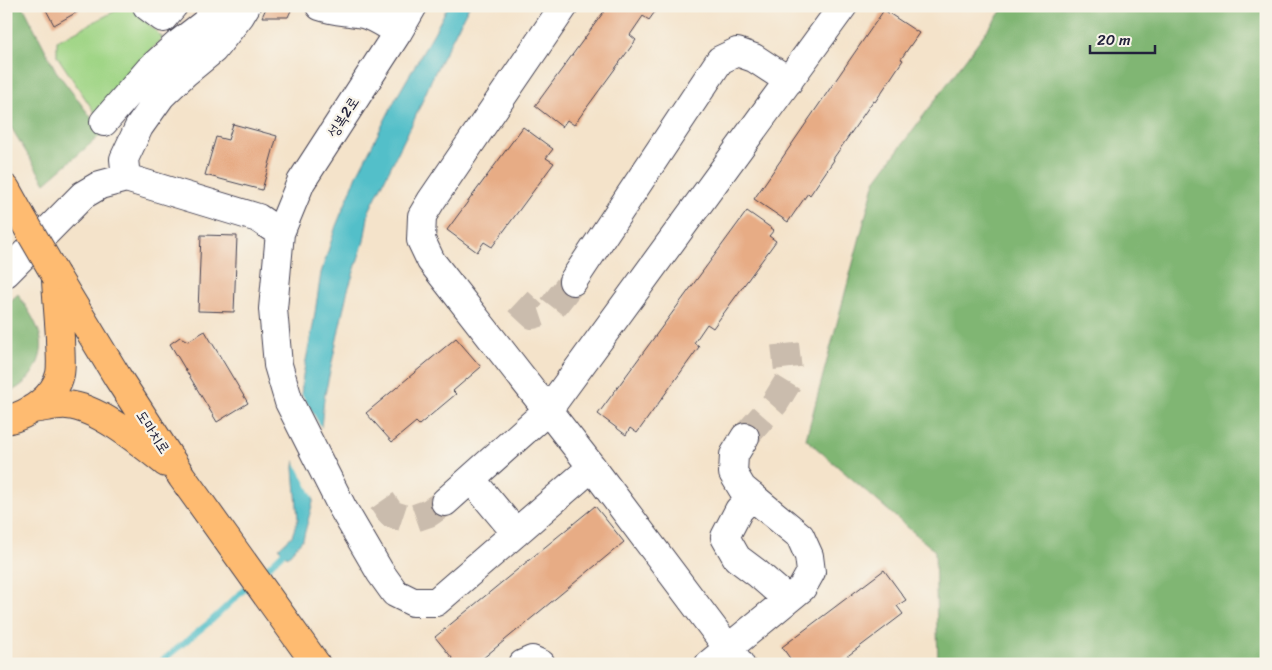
<svg xmlns="http://www.w3.org/2000/svg" width="1272" height="670" font-family="Sriracha,'Poor Story',sans-serif">
	<style>
		.green { fill: #a0d586; stroke: #617c60 }
		.forest { fill: #80b673; stroke: #516c57 }
		.water { fill: #52bfc9; stroke: #3a7082 }
		.pier { fill: #f4e3ca }
		.lines { fill: none; stroke-linecap: round; stroke-linejoin: round }
		.stream { stroke: #52bfc9; stroke-width: 6 }
		.building { fill: #e7ac85 }
		.minor-tunnel { stroke: #cabcad; stroke-width: 28; stroke-dasharray: 28 14; stroke-linecap: butt }
		.minor-casing { stroke: #423f50; stroke-width: 30 }
		.major-casing { stroke: #423f50; stroke-width: 30 }
		.minor { stroke: #fff; stroke-width: 28 }
		.major { stroke: #febb71; stroke-width: 28 }
		.major-bridge-casing { stroke: #423f50; stroke-width: 30; stroke-linecap: butt }
		.major-bridge { stroke: #febb71; stroke-width: 28 }
		.labels { text-anchor: middle; stroke-width: 4.5; stroke-linejoin: round; paint-order: stroke }
		.street-label { font-size: 15px; fill: #22223b; stroke: #f7f3e8 }
	</style>
	<rect width="100%" height="100%" fill="#f7f3e8"/>
	<filter id="ink" filterUnits="userSpaceOnUse"><feTurbulence type="fractalNoise" baseFrequency=".02" numOctaves="2"/><feDisplacementMap in="SourceGraphic" scale="10" xChannelSelector="R" yChannelSelector="G"/><feConvolveMatrix kernelMatrix="1 2 1 2 8 2 1 2 1" color-interpolation-filters="sRGB"/></filter>
	<filter id="wash" filterUnits="userSpaceOnUse"><feTurbulence type="fractalNoise" baseFrequency=".0096" numOctaves="4" result="noise"/><feDisplacementMap in="SourceGraphic" scale="20" xChannelSelector="R" yChannelSelector="G"/><feGaussianBlur stdDeviation="1.12" result="paint"/><feColorMatrix in="noise" values="0 0 0 0 0 0 0 0 0 0 0 0 0 0 0 0 0 1.4 0 .05"/><feComposite in="paint" operator="in"/></filter>
	<g filter="url(#wash)">
		<rect width="100%" height="100%" fill="#f4e3ca"/>
		<path class="green" d="M125,6h5l33,32 -29,29 -37,49 -40,-60v-15z"/>
		<path class="forest" d="M6,6h17l33,65 47,62 -58,50 -39,-64z
			M1005,6h261v658h-328l-3,-113 -129,-112 69,-258z
			M18,294c8,13 21,31 23,46 3,17 -9,39 -24,48 -3,2 -7,3 -11,4v-87z"/>
		<path class="water" d="M448,6h21l-36,70 -19,44 -45,91 -5,30 -17,52 -23,106 -11,103 -10,37 -16,18 -8,-9 13,-12 6,-17 -4,-51 9,-93 10,-49 8,-53 15,-47 22,-53 37,-73 40,-69z"/>
		<path class="pier" d="M299,390l24,40 -8,71 -22,-43z"/>
		<g class="lines">
			<path class="stream" d="M261,574l27,-26
				M158,664l53,-43 39,-37"/>
		</g>
		<g id="blocks">
			<path class="building" d="M44,6h33l2,5 -25,14z
				M267,6h26l-5,11h-26z
				M608,6h51l-10,14 -6,-4 -13,19 6,5 -62,85 -7,-5 -5,7 -27,-21z
				M884,10l35,23 -18,26 2,1 -28,42 -2,-1 -40,58 1,1 -24,35 -2,-2 -20,29 -34,-23z
				M233,124l44,12 -15,54 -57,-15 11,-38 12,3z
				M523,127l30,22 -7,9 8,5 -62,84 -8,-5 -7,10 -30,-22z
				M747,211l27,19 -5,6 7,5 -63,87 -6,-4 -13,19 5,4 -62,86 -7,-5 -4,7 -28,-21z
				M201,235l36,1 -3,76 -36,-1z
				M205,331l43,72 -31,19 -47,-78 10,-7 8,4z
				M456,338l25,29 -28,24 3,3 -37,31 -3,-3 -24,20 -26,-29z
				M595,506l29,36 -148,122h-19l-22,-27z
				M884,570l22,30 -9,6 6,8 -66,50h-43l-12,-17z"/>
		</g>
	</g>
	<g filter="url(#ink)">
		<use href="#blocks" fill-opacity="0" stroke="#423f50" stroke-width="1"/>
		<g class="lines">
			<path class="minor-tunnel" d="M518,301l15,14 18,-6 22,-28
				M745,437l30,-34 14,-23 -4,-36
				M382,501l9,13 18,6 20,-7 16,-11"/>
			<g class="minor-casing">
				<path id="minor" d="M147,6l16,12 10,-12
					M320,6c14,5 28,5 43,8 12,3 24,12 35,18
					M413,6l-15,26 -97,150 -21,51 -7,76 5,56 11,37 53,105 38,65 15,21 18,9h23l156,-135
					M564,6l-133,195 -9,15 -1,24 10,21 161,206 148,197
					M104,122l45,-52 29,-26 26,-20 16,-18
					M126,178l-2,-19 15,-32 22,-31 24,-23 28,-23 27,-34 6,-10
					M6,273l77,-78 17,-10 26,-7 132,40 22,15
					M573,281l147,-221 17,-8 17,6 35,23
					M471,479l45,54
					M752,496l-13,14 -14,27 12,21 20,15 30,26
					M445,502l103,-92 295,-404
					M523,664l9,-4 9,4
					M709,664l93,-76 9,-16 -2,-16 -9,-20 -58,-48 -9,-15 1,-18 11,-18"/>
			</g>
			<g class="major-casing">
				<path id="major" d="M6,189l15,27
					M56,276l62,102 64,99 134,187
					M32,409c11,-1 25,-5 35,-4 31,2 75,39 99,58
					M6,420c23,-5 49,-23 54,-46 2,-11 0,-24 0,-36 -1,-19 -3,-39 -4,-58"/>
			</g>
			<use href="#minor" class="minor"/>
			<use href="#major" class="major"/>
			<g class="major-bridge-casing">
				<path id="major-bridge" d="M21,216l35,60"/>
			</g>
			<use href="#major-bridge" class="major-bridge"/>
		</g>
	</g>
	<g class="labels">
		<g class="street-label">
			<text transform="translate(343 117) rotate(-57)" y="5">성복2로</text>
			<text transform="translate(153 432) rotate(57)" y="5">도마치로</text>
		</g>
	</g>
	<rect width="1272" height="670" fill="none" stroke="#f7f3e8" stroke-width="25"/>
	<path d="M1090 45v8h65v-8" fill="none" stroke="#22223b" stroke-width="2.5"/>
	<text x="1097" y="45" font-size="15" fill="#22223b" stroke="#f7f3e8" stroke-width="4" paint-order="stroke">20 m</text>
</svg>
